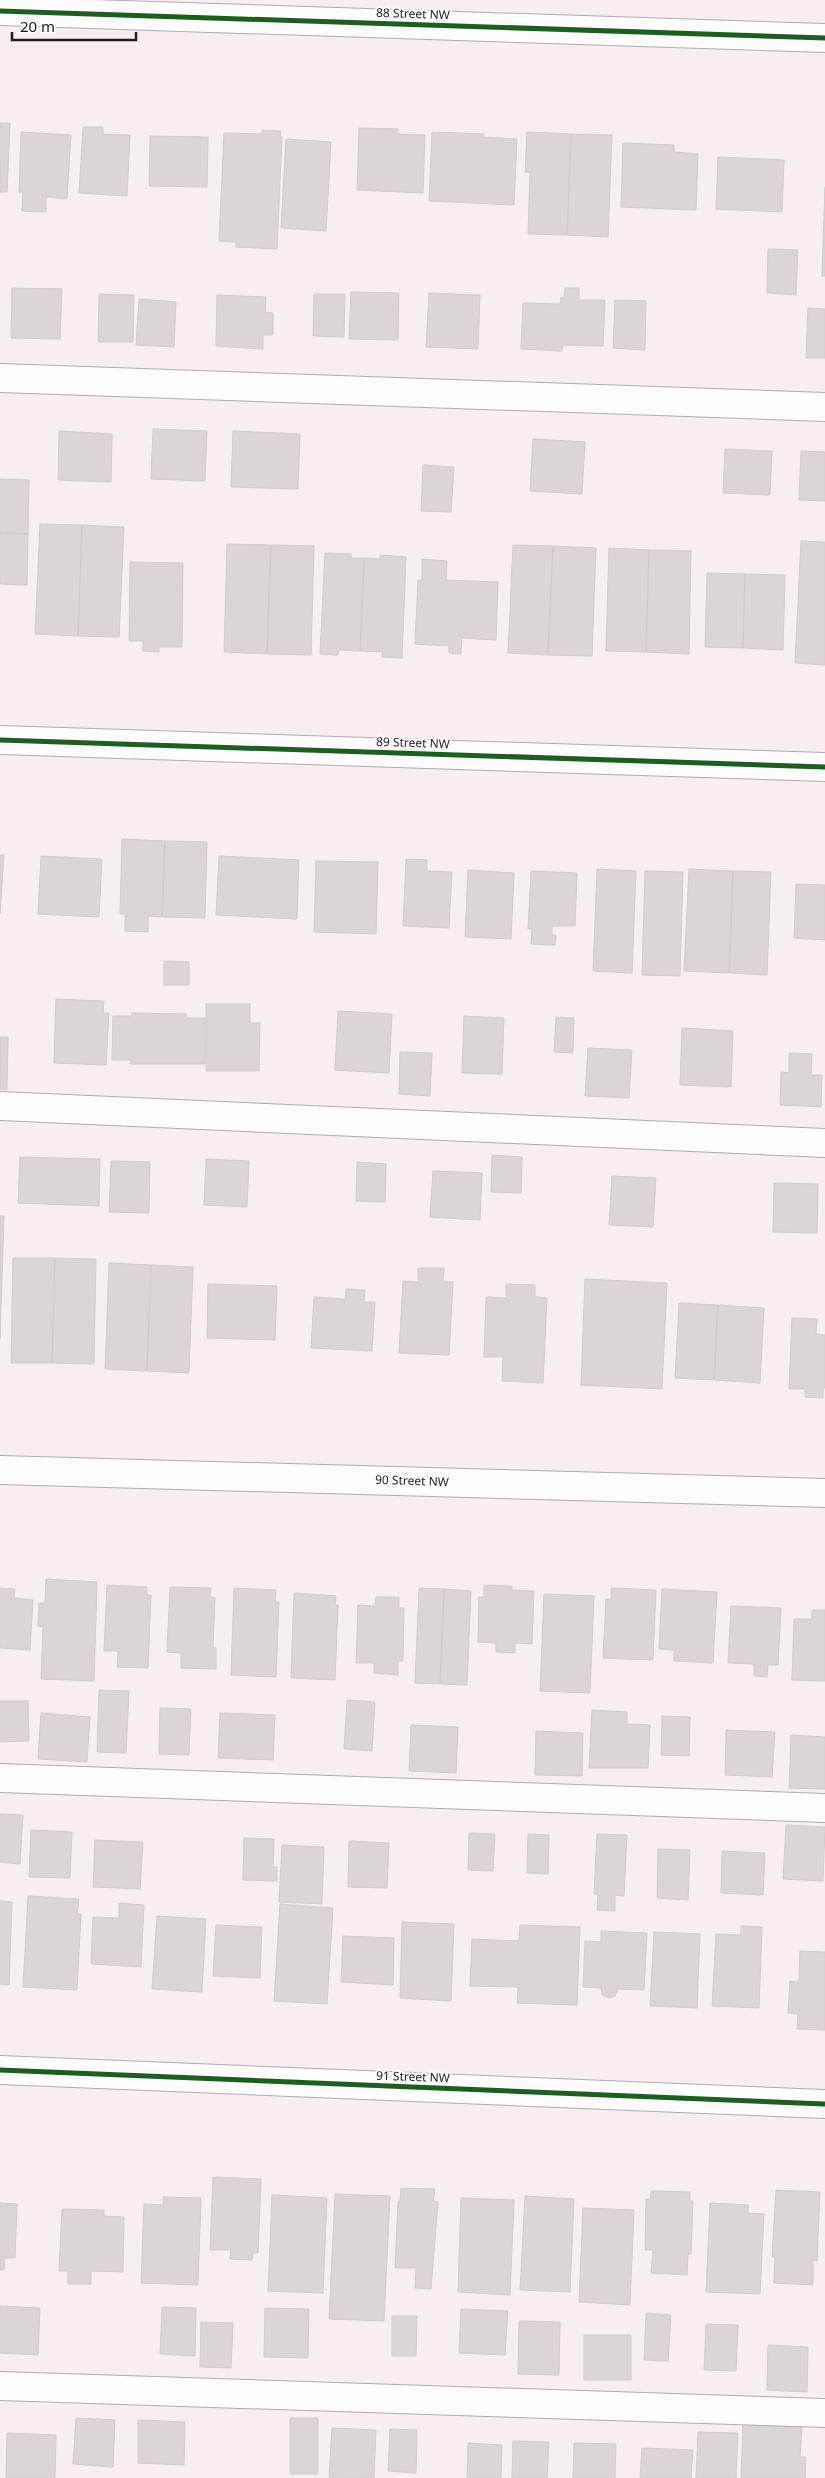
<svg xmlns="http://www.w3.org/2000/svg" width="825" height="2478" font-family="'Noto Sans',sans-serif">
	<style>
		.building { fill: #dbd5d8; stroke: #d1cbce }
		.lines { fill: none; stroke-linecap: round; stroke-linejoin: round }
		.minor-casing { stroke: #b1abae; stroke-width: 30 }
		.minor { stroke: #fefcfd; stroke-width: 28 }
		.cycleway-casing { stroke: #fffcfe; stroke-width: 8 }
		.cycleway { stroke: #1b5e20; stroke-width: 5 }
		.labels { text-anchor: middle; stroke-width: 4; stroke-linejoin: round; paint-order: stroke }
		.street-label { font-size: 12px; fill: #211c1f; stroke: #fffcfe }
	</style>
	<rect width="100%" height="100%" fill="#f6eef2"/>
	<path class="building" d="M0,123h10l-3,69h-7z
		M83,127h20v7l27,1 -3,61 -48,-3z
		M359,128l39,1v5l27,1 -2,58 -66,-3z
		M262,130l19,1 -1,6h2l-5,112 -41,-2v-5l-17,-1 5,-108 38,1z
		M21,132l50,3 -4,64 -21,-2v15l-24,-1 1,-19h-4z
		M432,132l52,2 -1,3 34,2 -3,66 -85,-4z
		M527,132l44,2 -4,101 -39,-1 2,-62h-5z
		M571,134l41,1 -4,102 -41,-2z
		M150,136l58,1 -1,50 -58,-1z
		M286,139l45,3 -5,89 -45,-3z
		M623,143l51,2v7l24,2 -2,56 -75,-3z
		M718,157l66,3 -2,52 -66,-3z
		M825,187v89h-3z
		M768,249l30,1 -2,45 -29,-2z
		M12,288l50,1 -2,50 -49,-1z
		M565,288h14v12h26l-2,46 -40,-1 -1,6 -41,-2 2,-46 37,1 1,-7h3z
		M351,292l48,1 -1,47 -49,-1z
		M429,293l51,2 -2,54 -52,-2z
		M99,294l35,1 -1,47h-35z
		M314,294h31l-1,43 -31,-1z
		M217,295l49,2 -1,15 8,1v22h-10v14l-47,-3z
		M139,299l37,3 -2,45 -38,-2z
		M615,300l31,1 -1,49 -32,-2z
		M808,308l17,1v49h-19z
		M153,429l54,2 -2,50 -54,-2z
		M59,431l53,3 -1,48 -53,-2z
		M233,431l67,3 -2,55 -67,-2z
		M533,439l52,3 -3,52 -52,-3z
		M725,449l47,2 -2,44 -47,-2z
		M801,451l24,1v49l-26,-1z
		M423,465l31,2 -3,45 -30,-1z
		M0,479l29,1 -1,54 -28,-1z
		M40,524l42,1 -4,111 -43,-2z
		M82,525l42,2 -5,110 -41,-1z
		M0,533l28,1 -1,51 -27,-1z
		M801,541l24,1v123l-30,-2z
		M227,544l44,1 -4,109 -43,-2z
		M271,545l43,1 -3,109 -44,-1z
		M513,545l40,1 -5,109 -40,-2z
		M553,546l43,2 -4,108 -44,-1z
		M609,548l40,2 -3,102 -40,-1z
		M649,550l42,1 -2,103 -43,-2z
		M325,553l26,1v4h13l-4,93 -21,-1 -1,5 -18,-1z
		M380,555l26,2 -4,101 -20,-1 1,-5 -23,-1 4,-93 16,1z
		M422,559l25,2 -1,19 52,2 -2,58 -34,-2 -1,16 -12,-1v-7l-34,-2 3,-64 4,1z
		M130,562l53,1 -1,84h-23v5l-16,-1v-10h-14z
		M707,573l38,1 -2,74 -38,-1z
		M745,574l40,1 -2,75 -40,-2z
		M122,839l43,2 -3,76 -14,-1v16l-23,-1v-17h-5z
		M165,841l42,1 -2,76 -43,-1z
		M0,855h4l-4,59z
		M41,856l61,3 -3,58 -61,-3z
		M219,856l80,4 -2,59 -81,-4z
		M406,859l21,1v11l25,1 -3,56 -46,-2z
		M316,861l62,1 -2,72 -62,-2z
		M597,869l39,2 -4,102 -39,-2z
		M689,869l44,2 -4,102 -45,-2z
		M468,870l46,3 -3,66 -46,-2z
		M531,871l46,2 -2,53h-23v9h4l-1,10 -24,-1 1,-15h-4z
		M645,871l38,1 -3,104 -38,-1z
		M733,871l38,1 -4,103 -38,-2z
		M796,884l29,1v55l-31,-2z
		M164,961l25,1v23h-25z
		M56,999l48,2 -1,12h6l-3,52 -52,-2z
		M206,1004h44v19h10l-1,48h-53z
		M338,1011l54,3 -3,59 -54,-3z
		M132,1013l54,1v4h20l-1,46h-75l1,-4h-19l1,-44h19z
		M464,1016l40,2 -2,56 -40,-1z
		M556,1017l18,1 -1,35 -19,-1z
		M682,1028l51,3 -2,56 -51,-2z
		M0,1037h8l-1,53 -7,-1z
		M588,1048l44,2 -3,48 -44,-2z
		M400,1052l32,1 -2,43 -31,-2z
		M789,1053l23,1 -1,21h11l-1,32 -41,-2 1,-33 8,1z
		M492,1155l30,2 -1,36 -30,-1z
		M20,1157l80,2 -1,47 -81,-3z
		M206,1159l43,2 -2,46 -43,-2z
		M111,1161l39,1 -1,51 -40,-1z
		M357,1162l29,2 -1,38 -29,-1z
		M433,1171l49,2 -2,47 -50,-3z
		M612,1176l44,2 -3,49 -44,-2z
		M774,1183l44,1 -1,49 -44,-1z
		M0,1216h4l-4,123z
		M13,1258h42l-3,105h-41z
		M55,1258l41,1 -2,105 -42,-1z
		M109,1263l42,2 -4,106 -42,-2z
		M151,1265l42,2 -4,106 -42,-2z
		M418,1268h26l-1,13 10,1 -4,73 -50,-2 4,-72 15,1z
		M585,1279l82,4 -5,106 -81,-4z
		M208,1284l69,2 -2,54 -68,-2z
		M506,1284l29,1v12l12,1 -4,85 -41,-2 1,-24h-19l2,-60 20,1z
		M346,1289l19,1 -1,12h11l-3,49 -61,-3 3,-51 31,2z
		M679,1303l39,2 -4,75 -39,-2z
		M718,1305l46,3 -4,75 -46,-3z
		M792,1318l25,1 -1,15 9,1v53h-2v10l-18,-1v-8h-16z
		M46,1579l51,3 -3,99 -53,-2 2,-52 -5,-1 1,-23h6z
		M107,1585l40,2v8h4l-3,73 -31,-1 1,-16h-14z
		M484,1585l28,1v4l22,1 -2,53 -17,-1v10l-19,-1v-9l-18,-1 1,-45h5z
		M170,1587l41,1 -1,9 5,1 -2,50h3v21l-35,-1v-15l-14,-1z
		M0,1588l15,1 -1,9 19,2 -3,50 -30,-2z
		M234,1588l42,2 -1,11 4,1 -3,75 -45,-2z
		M419,1588l25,1 -4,95 -25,-1z
		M611,1588l45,2 -3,70 -50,-2 3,-59h5z
		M444,1589l27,2 -4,94 -27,-1z
		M662,1589l55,3 -4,71 -39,-2v-11l-15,-1z
		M294,1593l42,3 -1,9h3l-3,75 -44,-2z
		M544,1594l50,2 -4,97 -50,-2z
		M376,1597h23v11h5l-1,53h-5v14l-24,-2v-10h-18l2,-58 17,1z
		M731,1606l50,2 -3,57h-10l-1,12 -13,-1v-12l-26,-1z
		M812,1610h13v71l-33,-1 2,-61h18z
		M99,1690l30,1 -3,62 -29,-1z
		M347,1700l28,2 -3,49 -28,-2z
		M0,1701h28l1,40 -29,1z
		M160,1708l31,1 -2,46 -30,-1z
		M592,1710l35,2v12l23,1 -2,43h-59z
		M41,1713l49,4 -3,45 -49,-3z
		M220,1713l55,2 -2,45 -55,-2z
		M662,1716l28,1 -1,39 -28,-1z
		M411,1725l47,2 -2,46 -47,-2z
		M726,1730l49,2 -3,45 -47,-2z
		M536,1731l47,2 -1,43 -47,-1z
		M791,1735l34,2v52l-36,-1z
		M0,1814l23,1 -3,49 -20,-2z
		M786,1825l39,2 -2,54 -40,-2z
		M31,1830l41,2 -2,46 -41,-1z
		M469,1833l26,1 -2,37 -25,-1z
		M528,1834l21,1 -1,39 -21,-1z
		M597,1834l30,1 -3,61 -9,-1v16l-18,-1 1,-16h-4z
		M244,1838l30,1 -1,28h4v14l-34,-1z
		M95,1840l48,2 -3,47 -47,-2z
		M349,1841l40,2 -2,45 -39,-1z
		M282,1845l42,2 -2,57 -43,-2z
		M658,1849l32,1 -2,50 -31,-2z
		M722,1851l43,2 -2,42 -42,-2z
		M28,1896l51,3 -2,15h4l-4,76 -54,-3z
		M0,1901l12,1 -3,83 -9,-1z
		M119,1903l25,2 -3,62 -50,-3 2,-47 26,1z
		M280,1904l53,4 -6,96 -53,-3z
		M157,1916l49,3 -4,73 -50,-3z
		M402,1922l52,2 -3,77 -51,-3z
		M216,1925l46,2 -2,51 -47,-2z
		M520,1925l60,2 -3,78 -60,-2 1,-16 -48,-1 2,-47 47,2z
		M741,1926l21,1 -3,81 -47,-2 4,-72 25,1z
		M601,1931l46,2 -3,57 -26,-1 -3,7 -6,2 -7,-3 -1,-7 -18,-1 2,-46 16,1z
		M654,1932l46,2 -3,74 -47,-2z
		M343,1936l51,2 -1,47 -52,-3z
		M800,1951l25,1v78l-28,-1 1,-15 -10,-1 2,-32 9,1z
		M213,2177l48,2 -3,74h-5l-1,7 -22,-1 1,-9h-21z
		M401,2188l34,1 -2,12 5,1 -7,87 -16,-1 1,-20h-21l3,-67h2z
		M776,2190l44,2 -3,69 -4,-1v25l-39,-2 1,-26h-3z
		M651,2191l39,1v9h3l-2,53h-3l-1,21 -36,-2 2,-23h-8l1,-51h4z
		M335,2194l55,2 -6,125 -55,-2z
		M272,2195l55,3 -4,95 -55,-2z
		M525,2196l49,3 -4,93 -50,-2z
		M163,2197l38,1 -3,87 -57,-2 3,-79 19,1z
		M461,2198l53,2 -4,95 -52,-3z
		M0,2203l17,1 -2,54h-10l-1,12h-4z
		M710,2203l38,2v8l16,1 -4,80 -54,-2z
		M583,2208l51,2 -4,95 -51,-3z
		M62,2209l42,1v6l20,1 -1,55 -32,-1v13h-23v-13h-9z
		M0,2306l40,2 -2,47 -38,-2z
		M162,2307l34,1 -1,48 -35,-2z
		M265,2308l44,1 -1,49 -44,-1z
		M461,2309l47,2 -3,44 -46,-2z
		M646,2313l25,2 -3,46 -24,-1z
		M392,2316h25l-1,40h-24z
		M519,2321l41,1 -1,53 -41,-1z
		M201,2322l32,1 -2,45 -31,-1z
		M706,2324l32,1 -2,46 -32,-1z
		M584,2335h47v45h-47z
		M768,2345l40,2 -1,45 -40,-2z
		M76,2418l39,2 -2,47 -40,-3z
		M290,2418h28v56h-28z
		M138,2420l47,2 -1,43 -46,-2z
		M743,2423l59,2 -2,32h6l-1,21h-64z
		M332,2428l44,2 -2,48 -45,-1z
		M390,2429l27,1 -1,43 -28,-2z
		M698,2432l40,1 -2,45h-40z
		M7,2433l49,2 -1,43h-49z
		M513,2441l36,1 -2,36h-35z
		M468,2443l34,2 -1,33h-34z
		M574,2443l42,1 -1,34h-42z
		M642,2448l51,2 -2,28h-51z"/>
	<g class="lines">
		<g class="minor-casing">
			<path id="minor" d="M0,11l825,27
				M0,378l825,29
				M0,740l825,27
				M0,1106l825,37
				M0,1470l825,23
				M0,1778l825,30
				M0,2070l825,34
				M0,2386l825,27"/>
		</g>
		<use href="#minor" class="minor"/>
		<g class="cycleway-casing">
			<path id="cycleway" d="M0,11l825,27
				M0,740l825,27
				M0,2070l825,34"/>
		</g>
		<use href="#cycleway" class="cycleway"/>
	</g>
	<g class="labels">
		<g class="street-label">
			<text transform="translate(413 14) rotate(2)" y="4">88 Street NW</text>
			<text transform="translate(413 743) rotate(2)" y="4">89 Street NW</text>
			<text transform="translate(412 1481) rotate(2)" y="4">90 Street NW</text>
			<text transform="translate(413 2077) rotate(2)" y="4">91 Street NW</text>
		</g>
	</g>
	<path d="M12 32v8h124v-8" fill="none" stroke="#211c1f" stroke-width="2.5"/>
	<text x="20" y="32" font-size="15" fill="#211c1f" stroke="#fffcfe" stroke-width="4" paint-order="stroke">20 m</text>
</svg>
